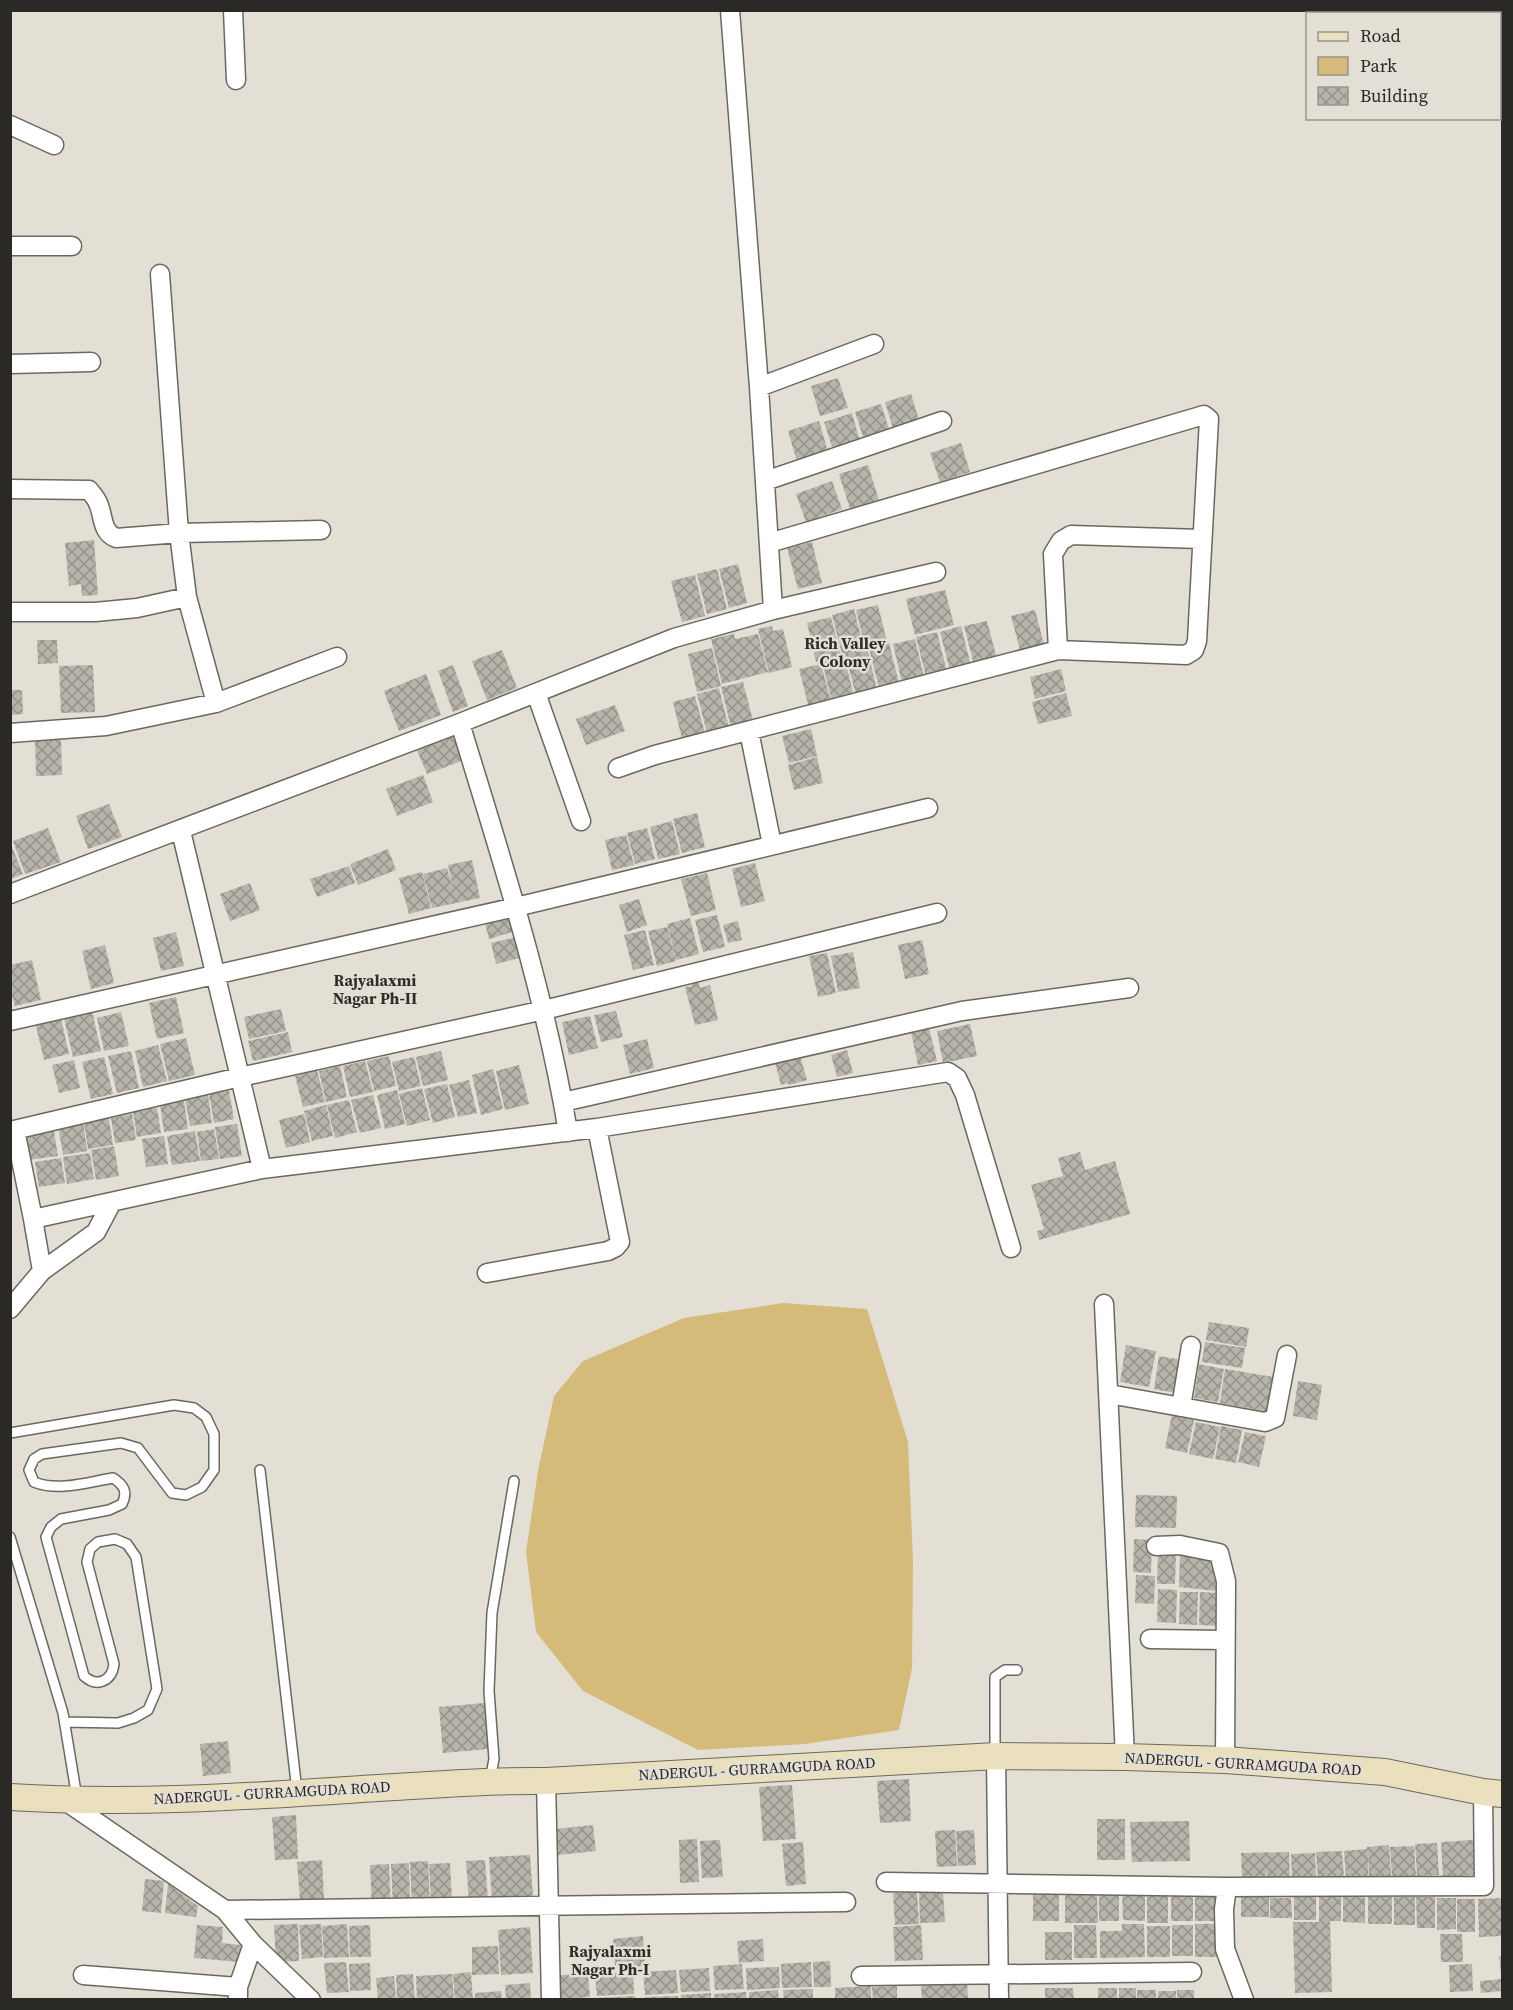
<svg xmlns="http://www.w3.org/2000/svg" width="1513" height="2010" font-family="'Source Serif 4',serif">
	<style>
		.green { fill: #d4bb79 }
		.building { fill: url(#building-cross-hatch) }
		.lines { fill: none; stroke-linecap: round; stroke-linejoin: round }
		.lane-casing { stroke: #6b685f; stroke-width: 12 }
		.street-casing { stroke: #6b685f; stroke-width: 21 }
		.secondary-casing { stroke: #6b685f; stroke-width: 28 }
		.lane { stroke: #fff; stroke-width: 9 }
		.street { stroke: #fff; stroke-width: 18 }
		.secondary { stroke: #ebe0be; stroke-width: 26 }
		.labels { text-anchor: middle; stroke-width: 5; stroke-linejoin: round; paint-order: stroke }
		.street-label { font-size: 15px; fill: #2b2925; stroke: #e3dfd5 }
		.neighbourhood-label { font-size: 16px; font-weight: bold; fill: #302d25; stroke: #e3dfd5 }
	</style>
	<defs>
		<pattern id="building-cross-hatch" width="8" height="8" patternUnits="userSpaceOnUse" patternTransform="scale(1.5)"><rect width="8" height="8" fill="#b7b4aa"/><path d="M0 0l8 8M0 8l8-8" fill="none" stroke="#95928a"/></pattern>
	</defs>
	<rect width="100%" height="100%" fill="#e3dfd5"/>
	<path class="green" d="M783,1303l84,6 41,133 5,118 -1,108 -13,62 -94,14 -107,6 -115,-59 -47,-59 -10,-80 12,-81 16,-75 29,-35 101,-43z"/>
	<path class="building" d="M838,378l10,30 -28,8 -9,-30z
		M911,394l10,33 -26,8 -10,-33z
		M881,404l10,31 -26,8 -10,-31z
		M852,413l9,32 -27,8 -10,-31z
		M819,421l10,34 -31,10 -10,-34z
		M961,443l9,29 -30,10 -10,-29z
		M868,465l11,35 -29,9 -11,-35z
		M832,481l10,28 -36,13 -10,-28z
		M94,540l4,55 -16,1 -1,-12 -12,2 -4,-43z
		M812,542l10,41 -24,6 -11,-41z
		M738,564l9,39 -18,5 -10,-39z
		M717,569l10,40 -20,5 -10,-40z
		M695,575l10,41 -23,6 -11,-41z
		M945,590l9,35 -39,10 -9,-36z
		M878,605l9,37 -22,5 -9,-37z
		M854,609l10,40 3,-1 10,42 -21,5 -11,-42 -3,1 -10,-39z
		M1035,610l10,38 -24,6 -10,-38z
		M831,617l10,39 -25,6 -9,-39z
		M987,621l10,38 -23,6 -10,-39z
		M772,626l1,5 10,-2 9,38 -23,6 -11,-44z
		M961,626l10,40 -21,5 -10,-39z
		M937,632l10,40 -21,5 -10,-40z
		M734,634l1,5 23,-5 10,38 -46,12 -11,-45z
		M915,639l9,38 -22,6 -9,-39z
		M37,640h20l1,23 -20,1z
		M889,643l10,40 -20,5 -10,-40z
		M712,648l9,38 -24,6 -9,-38z
		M502,650l15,38 -30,12 -15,-39z
		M844,656l10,40 -22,6 -10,-40z
		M821,664l10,38 -22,6 -10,-39z
		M93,665l2,47 -34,1 -2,-47z
		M453,665l15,41 -15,6 -15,-41z
		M1061,669l5,22 -31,8 -5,-22z
		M426,674l15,41 -42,16 -15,-40z
		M743,682l10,39 -22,6 -10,-40z
		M719,688l10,40 -22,5 -10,-39z
		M10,690h12l1,24 -13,1z
		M1066,693l6,23 -34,8 -6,-22z
		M695,696l11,41 -23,6 -10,-41z
		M615,705l10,26 -39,14 -10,-26z
		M811,729l6,27 -28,7 -7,-27z
		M454,733l10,27 -37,14 -11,-26z
		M35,737h26l1,38 -26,1z
		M817,757l6,26 -29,7 -6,-25z
		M423,775l10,27 -36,14 -11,-27z
		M109,804l13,33 -34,12 -12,-33z
		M697,813l8,34 -23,6 -9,-34z
		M672,821l8,33 -22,5 -8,-32z
		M48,828l13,34 -36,12 -12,-33z
		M647,828l8,31 -20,5 -8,-31z
		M626,835l8,30 -22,5 -7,-30z
		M10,842l13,32 -13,5z
		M388,849l8,21 -38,15 -8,-21z
		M472,860l8,38 -48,10 -9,-34 24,-6 6,21 -5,-24z
		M755,863l10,38 -24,6 -9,-38z
		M349,866l6,17 -38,14 -7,-18z
		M422,872l9,36 -22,6 -10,-36z
		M707,873l9,37 -25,6 -10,-37z
		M250,883l10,27 -30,11 -10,-27z
		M639,899l8,26 -20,7 -8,-27z
		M511,915l5,16 -27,8 -4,-16z
		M717,915l8,32 -22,5 -8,-32z
		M690,918l9,36 -23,6 -9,-36z
		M738,921l4,19 -14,3 -5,-18z
		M667,927l9,34 -19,5 -9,-35z
		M645,930l9,35 -21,5 -9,-35z
		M176,932l8,34 -23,5 -8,-33z
		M517,937l6,20 -27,7 -5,-21z
		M922,940l7,34 -24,5 -7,-34z
		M105,945l9,38 -23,6 -9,-38z
		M853,952l7,36 -22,4 -7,-36z
		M827,953l9,40 -18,4 -9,-41z
		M32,960l9,40 -26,6 -5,-17v-24z
		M697,978l3,10 10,-3 8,35 -23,5 -10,-38 7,-1 -2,-6z
		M176,997l8,36 -27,6 -8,-36z
		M281,1009l5,22 -37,8 -5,-22z
		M92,1011l9,40 -28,6 -9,-39z
		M616,1011l7,26 -22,5 -7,-27z
		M121,1012l8,34 -25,5 -7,-33z
		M590,1016l8,32 -29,7 -7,-33z
		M61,1019l8,35 -25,6 -8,-34z
		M970,1024l7,32 -34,7 -6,-32z
		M929,1028l8,33 -19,4 -7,-33z
		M288,1032l4,20 -39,9 -5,-20z
		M186,1038l9,37 -26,6 -9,-37z
		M647,1039l7,29 -24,6 -7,-29z
		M158,1045l9,36 -24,6 -8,-36z
		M847,1050l6,23 -16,4 -6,-22z
		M131,1051l8,37 -22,5 -9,-37z
		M441,1051l7,29 -25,6 -7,-29z
		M799,1053l8,27 -18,5 -1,-2 -7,2 -7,-26z
		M389,1056l7,30 -22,5 -7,-30z
		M104,1057l9,37 -22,5 -9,-37z
		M414,1057l7,29 -22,5 -7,-29z
		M74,1060l6,28 -21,5 -7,-28z
		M365,1061l8,31 -23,5 -7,-31z
		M519,1065l10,39 -24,6 -9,-39z
		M340,1066l7,31 -21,5 -7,-31z
		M493,1069l10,40 -22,6 -9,-40z
		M317,1070l8,32 -22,5 -8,-31z
		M469,1080l8,33 -19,4 -9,-32z
		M447,1084l8,33 -22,6 -9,-34z
		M422,1088l8,32 -23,6 -8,-32z
		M397,1090l8,34 -20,5 -8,-34z
		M229,1091l5,28 -20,4 -5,-29z
		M208,1095l4,28 -22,3 -5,-28z
		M373,1095l8,33 -21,5 -9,-33z
		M349,1100l8,32 -22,6 -8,-33z
		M184,1101l4,28 -24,3 -4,-28z
		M326,1105l7,31 -21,5 -8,-30z
		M157,1108l4,25 -24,4 -4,-26z
		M108,1113l5,32 -25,4 -5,-32z
		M132,1114l4,26 -21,3 -4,-25z
		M304,1114l6,28 -24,6 -7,-28z
		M83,1122l4,29 -24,4 -5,-29z
		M237,1124l5,32 -22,3 -5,-32z
		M53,1126l5,30 -31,4 -4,-29z
		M214,1129l5,30 -18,2 -4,-29z
		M195,1131l5,30 -28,4 -5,-29z
		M164,1136l4,28 -22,3 -4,-28z
		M114,1146l5,30 -23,4 -5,-30z
		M1080,1152l5,18 30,-9 15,53 -91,26 -2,-9 7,-2 -13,-44 32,-9 -5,-18z
		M90,1153l4,26 -27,5 -4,-27z
		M61,1158l4,25 -26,4 -4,-25z
		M1209,1322l40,6 -3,19 -40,-7z
		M1205,1342l40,6 -3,20 -40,-6z
		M1126,1345l30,6 -7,36 -29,-5z
		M1159,1356l23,4 -6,33 -22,-4z
		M1199,1364l25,5 -6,33 -24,-4z
		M1225,1369l49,8 -5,35 -49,-9z
		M1298,1381l24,4 -5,35 -24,-4z
		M1172,1415l22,5 -7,33 -22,-5z
		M1196,1422l24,5 -7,32 -24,-5z
		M1221,1426l21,4 -6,33 -21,-4z
		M1245,1432l21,4 -7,31 -21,-5z
		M1136,1495l41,1 -1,32 -41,-1z
		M1134,1539l18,1 -1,33 -18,-1z
		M1158,1551l18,1 -1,32h-18z
		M1180,1555l38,3 -1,33 -38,-4z
		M1136,1575l19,1 -1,28 -19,-1z
		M1158,1589l19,1 -1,33 -19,-1z
		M1180,1592h18l-1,33 -18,-1z
		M1200,1592l18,1 -1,33 -18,-1z
		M484,1703l4,46 -45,4 -4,-46z
		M228,1741l3,32 -28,3 -3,-32z
		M909,1779l2,42 -31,2 -3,-42z
		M792,1785l4,54 -33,2 -4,-54z
		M296,1815l2,44 -23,1 -3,-43z
		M1097,1819h28v41h-28z
		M1189,1821l1,40 -58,1 -2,-40z
		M593,1825l3,26 -38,4 -2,-26z
		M955,1830l2,36 -20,1 -2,-36z
		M974,1830l2,35 -18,1 -2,-35z
		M697,1839l2,43 -19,1 -1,-43z
		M720,1840l3,37 -21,1 -2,-37z
		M1473,1840l2,35 -32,2 -2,-35z
		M803,1842l3,42 -20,2 -4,-42z
		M1437,1843l2,32 -22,1 -2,-32z
		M1389,1845l2,32 -22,2 -1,-27v26l-22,1 -2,-28 23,-2v-2z
		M1414,1846l2,30 -24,1 -2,-30z
		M1342,1851l2,26 -26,1 -2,-26z
		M1289,1852l1,26h-23l-1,-11v12l-24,1 -1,-27z
		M1315,1853l1,23 -24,2 -1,-24z
		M530,1855l3,42 -41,3 -3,-43z
		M322,1860l2,39 -24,1 -3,-38z
		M485,1860l3,41 -19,2 -3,-42z
		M428,1861l2,44 -18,1 -2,-44z
		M409,1863l1,43 -17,1 -2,-43z
		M450,1863l2,37 -21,1 -2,-37z
		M389,1864l2,43 -19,1 -2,-43z
		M145,1879l19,2 -3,32 -19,-2z
		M168,1884l30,22 -2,11 -31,-4z
		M1033,1888h26v33h-26z
		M1195,1889h23l1,32h-24z
		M1065,1890h32l1,33h-33z
		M1122,1891h23v30l-22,-1z
		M917,1892l2,32 -24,1 -2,-32z
		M943,1892l2,30 -25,1 -1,-30z
		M1099,1892h20v29h-20z
		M1168,1892v31h-21v-30z
		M1343,1894h22v29l-22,-1z
		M1171,1895h22v26h-22z
		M1319,1896h22v25h-11l2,71 -37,1 -2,-71h26z
		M1241,1897h28v20h-28z
		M1294,1897h22v23h-22z
		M1368,1897h24v27h-24z
		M1394,1897h21v28h-21z
		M1416,1897h19v31h-18z
		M1270,1898h21l1,20h-22z
		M1437,1898h19v31l-19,1z
		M1502,1898v38l-23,1 -1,-38z
		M1457,1899h18v33h-18z
		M298,1924l1,37 -23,1 -2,-37z
		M321,1924l2,33 -21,2 -3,-34z
		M347,1924l2,33 -25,1 -2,-32z
		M1122,1924h22l1,33 -45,1v-27h22z
		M1195,1924h23v33h-23z
		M197,1925l26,2 -1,16 19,2 -1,17 -46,-4z
		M370,1925l1,32h-21l-1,-31z
		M921,1925l2,35 -28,1 -2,-34z
		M1074,1925h22l1,33h-23z
		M1172,1925h21v31h-21z
		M1147,1926h23v31h-23z
		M530,1927l3,46 -32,2 -3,-45z
		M1045,1932h27v28h-27z
		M1440,1934h22l1,28h-22z
		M643,1936l2,30 -30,2 -2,-29z
		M763,1939l1,22 -25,2 -2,-22z
		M498,1946l1,28 -27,1v-28z
		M1502,1956v16l-1,1 -2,-16z
		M830,1961l1,26h-17l-1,-25z
		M346,1962l3,30 -22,1 -3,-30z
		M811,1962l1,25 -30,1 -1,-24z
		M370,1963l1,27 -21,1 -1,-27z
		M742,1964l2,25 -29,1 -2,-24z
		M1472,1964l1,27 -23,1 -1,-27z
		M779,1967l1,21 -33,2 -1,-22z
		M709,1968l1,23 -29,1 -2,-22z
		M676,1970l2,23 -33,2 -2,-23z
		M471,1972l2,28h-18l-2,-26z
		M633,1972l1,22 -37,2 -2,-22z
		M413,1974l2,26h-18l-1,-25z
		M452,1974l2,26h-37l-1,-24z
		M588,1974l2,23 -29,2 -1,-24z
		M394,1976l2,24h-18l-2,-22z
		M1502,1979v12l-21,2 -1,-12z
		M967,1982l1,18h-46l-1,-15z
		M530,1983l1,17h-25l-1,-15z
		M871,1986v14h-36v-12z
		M897,1986v14h-24l-1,-13z
		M1045,1988h28l1,12h-29z
		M1098,1988h19v12h-19z
		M1119,1988h17v12h-17z
		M813,1989v11h-29l-1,-10z
		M778,1990l1,10h-30v-8z
		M1137,1990h19v10h-19z
		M1177,1990h17v10h-17z
		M501,1991l1,9h-27v-7z
		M1158,1991h18v9h-18z
		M746,1992l1,8h-32l-1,-6z
		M711,1993v7h-30v-5z
		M635,1996l1,4h-42v-2z
		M678,1996v4h-33v-3z"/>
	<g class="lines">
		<g class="lane-casing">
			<path id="lane" d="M10,1433l164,-28 20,3 12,9 8,17v36l-12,17 -16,8 -14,-2 -34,-45 -17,-5 -79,11 -8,5 -5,11 5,12c24,10 54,0 79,-4 11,7 15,14 9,26l-13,6 -48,9 -10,8 -5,10 38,139c13,12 28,5 30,-12l-27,-102 3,-13 8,-7 17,-3 12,5 9,13 21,132 -9,21 -14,8 -16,5 -53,-1
				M260,1470l37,321
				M10,1537l53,176 14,85
				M995,1753v-76l10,-7h12
				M490,1780l4,-21 -5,-68 3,-78 22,-132"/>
		</g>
		<g class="street-casing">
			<path id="street" d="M233,10l3,70
				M730,10l29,377 14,223
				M10,125l44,20
				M10,246h62
				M160,274l19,259 8,64 29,106
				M10,364l81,-2
				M759,387l115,-43
				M765,481l177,-60
				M10,489l79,1c3,4 7,8 9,13 6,13 3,29 18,35l63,-5 142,-3
				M10,612h85l42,-4 50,-11
				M1058,650l-5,-96 8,-13 10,-6 130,4
				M536,693l45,128
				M460,723c41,135 85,269 108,409
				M749,731l23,114
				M10,733l96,-7 110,-23 121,-46
				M618,768l37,-13 403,-105 128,5 8,-5 3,-9 12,-222 -5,-4 -435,128
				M181,831l81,338
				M10,894l450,-171 214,-85 99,-28 163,-38
				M10,1021l506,-114 412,-99
				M563,1102l399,-91 167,-23
				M15,1130l18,89 229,-50 335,-41 351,-56 9,6 8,17 46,153
				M10,1131l230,-54 304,-67 393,-97
				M33,1219l9,52
				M487,1273l121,-22 8,-4 4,-5 -23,-114
				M1104,1304l21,453
				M10,1309l32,-38 54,-39 16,-30
				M1109,1394l156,28 10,-4 12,-63
				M1181,1407l10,-61
				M1156,1546l24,-1 39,8 7,28 -1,179
				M1150,1639l75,1
				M996,1756l3,244
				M546,1781l5,219
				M64,1800l161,110 28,34 58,56
				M886,1882l341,5 257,-1 -1,-94
				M1227,1887l-3,22 1,40 19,51
				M225,1910l621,-8
				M83,1975l155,12
				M861,1976l331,-4
				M238,1998v-11l15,-43"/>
		</g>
		<g class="secondary-casing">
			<path id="secondary" d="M10,1797c123,8 246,-1 368,-9 56,-3 111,-8 168,-7l450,-25 129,1 100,3 160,12 98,20 19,2"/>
		</g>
		<use href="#lane" class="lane"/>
		<use href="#street" class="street"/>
		<use href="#secondary" class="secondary"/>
	</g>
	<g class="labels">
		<g class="street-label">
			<text transform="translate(1243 1764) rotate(3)" y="5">NADERGUL - GURRAMGUDA ROAD</text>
			<text transform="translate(757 1769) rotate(-3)" y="5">NADERGUL - GURRAMGUDA ROAD</text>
			<text transform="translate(272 1793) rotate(-3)" y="5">NADERGUL - GURRAMGUDA ROAD</text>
		</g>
		<g class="neighbourhood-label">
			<text x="845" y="649">Rich Valley<tspan x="845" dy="18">Colony</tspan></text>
			<text x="375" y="986">Rajyalaxmi<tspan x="375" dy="18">Nagar Ph-II</tspan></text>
			<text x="610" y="1957">Rajyalaxmi<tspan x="610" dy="18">Nagar Ph-I</tspan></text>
		</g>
	</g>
	<rect width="1513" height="2010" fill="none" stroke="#2b2925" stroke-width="24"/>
	<rect x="1306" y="12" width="195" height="108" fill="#e3dfd5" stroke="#99968f" stroke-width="1.5"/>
	<rect x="1318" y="32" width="30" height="9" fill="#ebe0be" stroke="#99968f" stroke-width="1.5"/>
	<text x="1360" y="42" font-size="18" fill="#2b2925">Road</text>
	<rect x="1318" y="57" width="30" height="18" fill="#d4bb79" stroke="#99968f" stroke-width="1.5"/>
	<text x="1360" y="72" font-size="18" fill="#2b2925">Park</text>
	<rect x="1318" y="87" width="30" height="18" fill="url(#building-cross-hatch)" stroke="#99968f" stroke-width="1.5"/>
	<text x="1360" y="102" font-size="18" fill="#2b2925">Building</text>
</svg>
